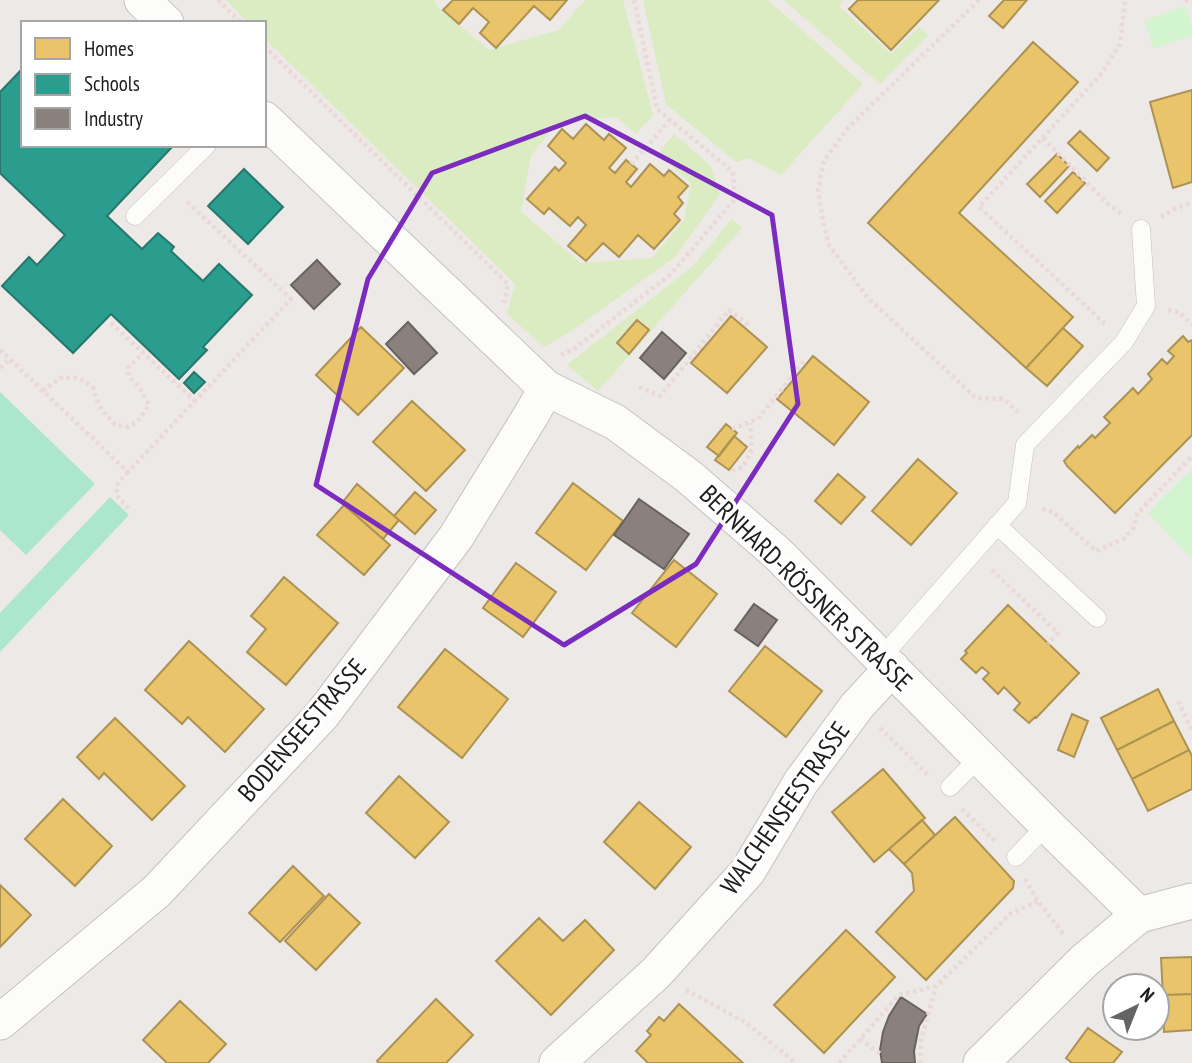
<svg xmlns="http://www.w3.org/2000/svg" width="1192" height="1063" font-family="'PT Sans Narrow',sans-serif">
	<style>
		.grass { fill: #dbecc2 }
		.park { fill: #d2f4cf }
		.pitch { fill: #ade7cb }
		.homes { fill: #e9c46a; stroke: #ac9253; stroke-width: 2 }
		.schools { fill: #2a9d8f; stroke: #26776d; stroke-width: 2 }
		.industry { fill: #8a817c; stroke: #696360; stroke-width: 2 }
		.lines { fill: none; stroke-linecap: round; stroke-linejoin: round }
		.service-casing { stroke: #c4c3c2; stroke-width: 19 }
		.minor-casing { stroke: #c4c3c2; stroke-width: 37 }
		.path { stroke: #ebd9d8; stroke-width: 4.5; stroke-dasharray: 3.5 3.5; stroke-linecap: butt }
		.service { stroke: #fcfcfb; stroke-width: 18 }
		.minor { stroke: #fcfcfb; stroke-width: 35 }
		.marked { fill: none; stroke: #7b2cbf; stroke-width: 5; stroke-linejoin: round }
		.labels { text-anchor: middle; stroke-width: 7; stroke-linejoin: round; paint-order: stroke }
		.street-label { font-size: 26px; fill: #1d1d1d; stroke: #fff }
	</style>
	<rect width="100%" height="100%" fill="#ece9e6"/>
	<path class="grass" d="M226,0h208l5,8 50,42 70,-20 26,-30h38l30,115 -17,19 -20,-17 -57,5 -28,33 -10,57 60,51 71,-5 32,-38 7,-37 -33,-29 16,-20 37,32 9,28 -45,63 -105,75 -26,15 -37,-33 8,-30 -251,-246v-15h-15z
		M643,0h125l95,84 -82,91 -32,-17 -13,4 -70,-58z
		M784,0h59l-4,6 52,48 28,-27 9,8 -48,49z
		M732,219l10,9 -144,163 -31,-26 126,-99z"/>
	<path class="park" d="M1185,6l7,21v8l-38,14 -10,-28z
		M1192,469v90l-44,-46z"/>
	<path class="pitch" d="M0,392l95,92 -69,71 -26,-25z
		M110,497l19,18 -129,137v-39z"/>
	<path class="homes" d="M453,0h114l-17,20 -16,-14 -38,42 -16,-15 9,-11 -16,-14 -14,16 -16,-14z
		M858,0h81l-48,50 -42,-41z
		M1004,0h23l-24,28 -14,-12z
		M1033,42l45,40 -119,131 114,104 -47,51 -158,-145z
		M1192,90v92l-19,6 -23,-86z
		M586,124l18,16 5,-6 17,14 -17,20 6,5 11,-13 5,4 6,5 -11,13 5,5 19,-23 14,12 5,-6 19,16 -10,11 5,6 -9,11 6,6 -26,29 -16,-14 -19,22 -16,-14 -17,18 -18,-15 18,-21 -8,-8 -8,9 -21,-18 -5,6 -17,-15 28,-32 4,4 7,-8 -18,-17 14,-17 11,10z
		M1080,131l29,27 -12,13 -29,-28z
		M1057,154l12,12 -29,31 -13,-13z
		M1073,172l12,11 -28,30 -12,-12z
		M731,316l36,31 -40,46 -36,-30z
		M637,320l12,10 -20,24 -12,-11z
		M361,327l43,41 -46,47 -42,-40z
		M1063,328l20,18 -36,40 -21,-18z
		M1183,336l5,6 4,-2v95l-77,78 -48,-47 -3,-5 14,-15 1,2 13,-13 3,3 15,-15 -6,-6 29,-29 5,6 14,-15 -4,-5 14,-15 5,5 7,-8 -6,-5z
		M813,356l56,46 -35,43 -57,-46z
		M412,401l53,49 -39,41 -53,-49z
		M726,424l11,9 -18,23 -12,-9z
		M734,436l13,11 -18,23 -14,-10z
		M918,459l39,34 -46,52 -39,-34z
		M838,474l27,23 -24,27 -26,-23z
		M573,483l50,38 -37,49 -50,-37z
		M357,484l42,36 -16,19 -41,-36z
		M415,492l21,18 -21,24 -21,-18z
		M344,505l46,40 -26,30 -47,-40z
		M674,560l43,34 -41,53 -44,-34z
		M516,563l40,29 -33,45 -40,-29z
		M284,577l54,46 -52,62 -39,-33 19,-23 -15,-13z
		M1008,605l71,68 -43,45 -1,-1 -6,6 -15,-13 6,-7 -16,-16 -6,7 -15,-15 6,-6 -7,-6 -6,6 -15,-14 6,-6 -2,-2z
		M189,641l75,68 -39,43 -37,-35 -6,7 -37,-34z
		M765,646l57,45 -36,46 -57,-46z
		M445,649l63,50 -46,59 -64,-51z
		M1158,689l16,32 -57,29 -16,-32z
		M1072,714l16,7 -14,36 -16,-7z
		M115,718l70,68 -33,34 -48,-47 -5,6 -22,-22z
		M1174,721l15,29 -57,29 -15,-29z
		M1189,750l3,6v33l-44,22 -16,-32z
		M883,769l42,49 -51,44 -42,-50z
		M399,776l50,46 -34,36 -49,-45z
		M63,799l49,47 -37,40 -50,-47z
		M639,802l52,45 -36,42 -51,-47z
		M955,817l59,64 -1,7 -87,92 -50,-48 38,-41 -2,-18 -8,-9z
		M922,820l13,15 -31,29 -15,-15z
		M293,866l31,30 -44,46 -31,-29z
		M0,885l31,30 -31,32z
		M329,894l31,29 -44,47 -31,-29z
		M539,918l24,23 22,-21 29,30 -63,65 -55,-54z
		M846,930l49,47 -71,76 -50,-48z
		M1192,957v37l-29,1 -2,-37z
		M1192,994v36l-28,2 -1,-37z
		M436,999l37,36 -27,28h-67l-2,-2z
		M180,1001l46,43 -18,19h-41l-24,-23z
		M679,1004l64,59h-95l-12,-12 15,-16 -4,-4 12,-14 5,4z
		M1088,1028l34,24 -9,11h-41l-6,-5z"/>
	<path class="schools" d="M23,68v77h151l-67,71 35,33 16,-16 16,14 -3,4 32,30 16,-17 33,31 -49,52 4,3 -28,29 -68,-65 -38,39 -71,-67 27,-29 8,8 28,-30 -65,-62v-81z
		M244,169l39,38 -35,37 -40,-38z
		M194,372l11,10 -11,11 -10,-10z"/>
	<path class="industry" d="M317,260l23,24 -26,25 -23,-24z
		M408,322l29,31 -23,21 -28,-30z
		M662,332l24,21 -22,26 -24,-21z
		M639,499l50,35 -25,35 -50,-34z
		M754,604l23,16 -19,26 -23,-16z
		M901,997l26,17 -8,12 -5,25 1,12h-33l-2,-13 3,-18 6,-16z"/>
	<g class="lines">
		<g class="service-casing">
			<path id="service" d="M135,216l72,-71
				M997,525l100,93
				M881,658l136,-155 8,-58 99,-103 22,-36 -5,-77
				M950,787l30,-30
				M1016,857l31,-32"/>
		</g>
		<g class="minor-casing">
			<path id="minor" d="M142,0l24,23
				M264,119l282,269 69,34 73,54 89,77 270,272 92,90
				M0,1022l157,-131 165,-176 134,-178 77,-125 13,-24
				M557,1063l99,-90 92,-102 53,-89 56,-76 35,-38
				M981,1063l103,-102 55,-46 53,-14"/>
		</g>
		<path class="path" d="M218,0l23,23
			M979,0l-131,128 -24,33 -6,29 4,26 7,29 38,52 109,101 28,1 16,15
			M1185,0l7,3
			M264,46l244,238 -4,19
			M1043,138l63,64 17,13
			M631,164l39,-44
			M1161,217l14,-8 17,-7
			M1168,310l11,2 13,13
			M111,323l84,78
			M1105,324l-126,-117 123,-134 18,-29 5,-44
			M0,350l128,122 163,-173 -106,-99
			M561,355l13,-6 97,-75 64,-75 -2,-27 -76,-63 -23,-109
			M0,368l9,-9
			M639,387l21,9 69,-86 22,17
			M43,391l17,-13h19l14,10 6,18 16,19 13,2 9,-5 12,-17 -11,-20 -9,-8 -1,-9 15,-15
			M732,429l26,-10 47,-59
			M732,471l11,-4 9,-18 -2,-26
			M128,472l-10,11 -2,12 13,14
			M1042,509l11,3 43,39 29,-13 9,-11 3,-13 55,-58
			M992,570l66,63 -10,11
			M1178,701l14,29
			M880,728l49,48
			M962,809l34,33
			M1025,879l13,22 26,34
			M686,990l59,32 51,41
			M860,1039l21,15
			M839,1063l60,-68 37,-9 74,-72 28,-13
			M920,1063l1,-22 15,-55"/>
		<use href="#service" class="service"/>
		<use href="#minor" class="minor"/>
	</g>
	<path class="marked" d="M585,116l187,99 26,189 -102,160 -132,81 -248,-160 52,-206 64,-106z"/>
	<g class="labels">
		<g class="street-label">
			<text transform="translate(806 588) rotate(44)" y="9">BERNHARD-RÖSSNER-STRASSE</text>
			<text transform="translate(302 730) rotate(-49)" y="9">BODENSEESTRASSE</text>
			<text transform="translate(785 808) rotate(-55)" y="9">WALCHENSEESTRASSE</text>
		</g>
	</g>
	<rect x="21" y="21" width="245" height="126" fill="#ffffff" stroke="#a5a5a5" stroke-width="2"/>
	<rect x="35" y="38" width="35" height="21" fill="#e9c46a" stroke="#a5a5a5" stroke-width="2"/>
	<text x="84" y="56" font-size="21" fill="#1d1d1d">Homes</text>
	<rect x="35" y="74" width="35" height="21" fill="#2a9d8f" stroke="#a5a5a5" stroke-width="2"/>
	<text x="84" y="91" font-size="21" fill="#1d1d1d">Schools</text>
	<rect x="35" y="108" width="35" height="21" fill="#8a817c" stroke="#a5a5a5" stroke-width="2"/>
	<text x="84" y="126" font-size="21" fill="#1d1d1d">Industry</text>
	<g transform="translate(1136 1007) rotate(43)"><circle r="33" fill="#ffffff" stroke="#a5a5a5" stroke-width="2"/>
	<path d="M0-5L12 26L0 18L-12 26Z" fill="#656463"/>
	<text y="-10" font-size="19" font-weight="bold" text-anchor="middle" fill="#1d1d1d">N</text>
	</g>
</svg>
